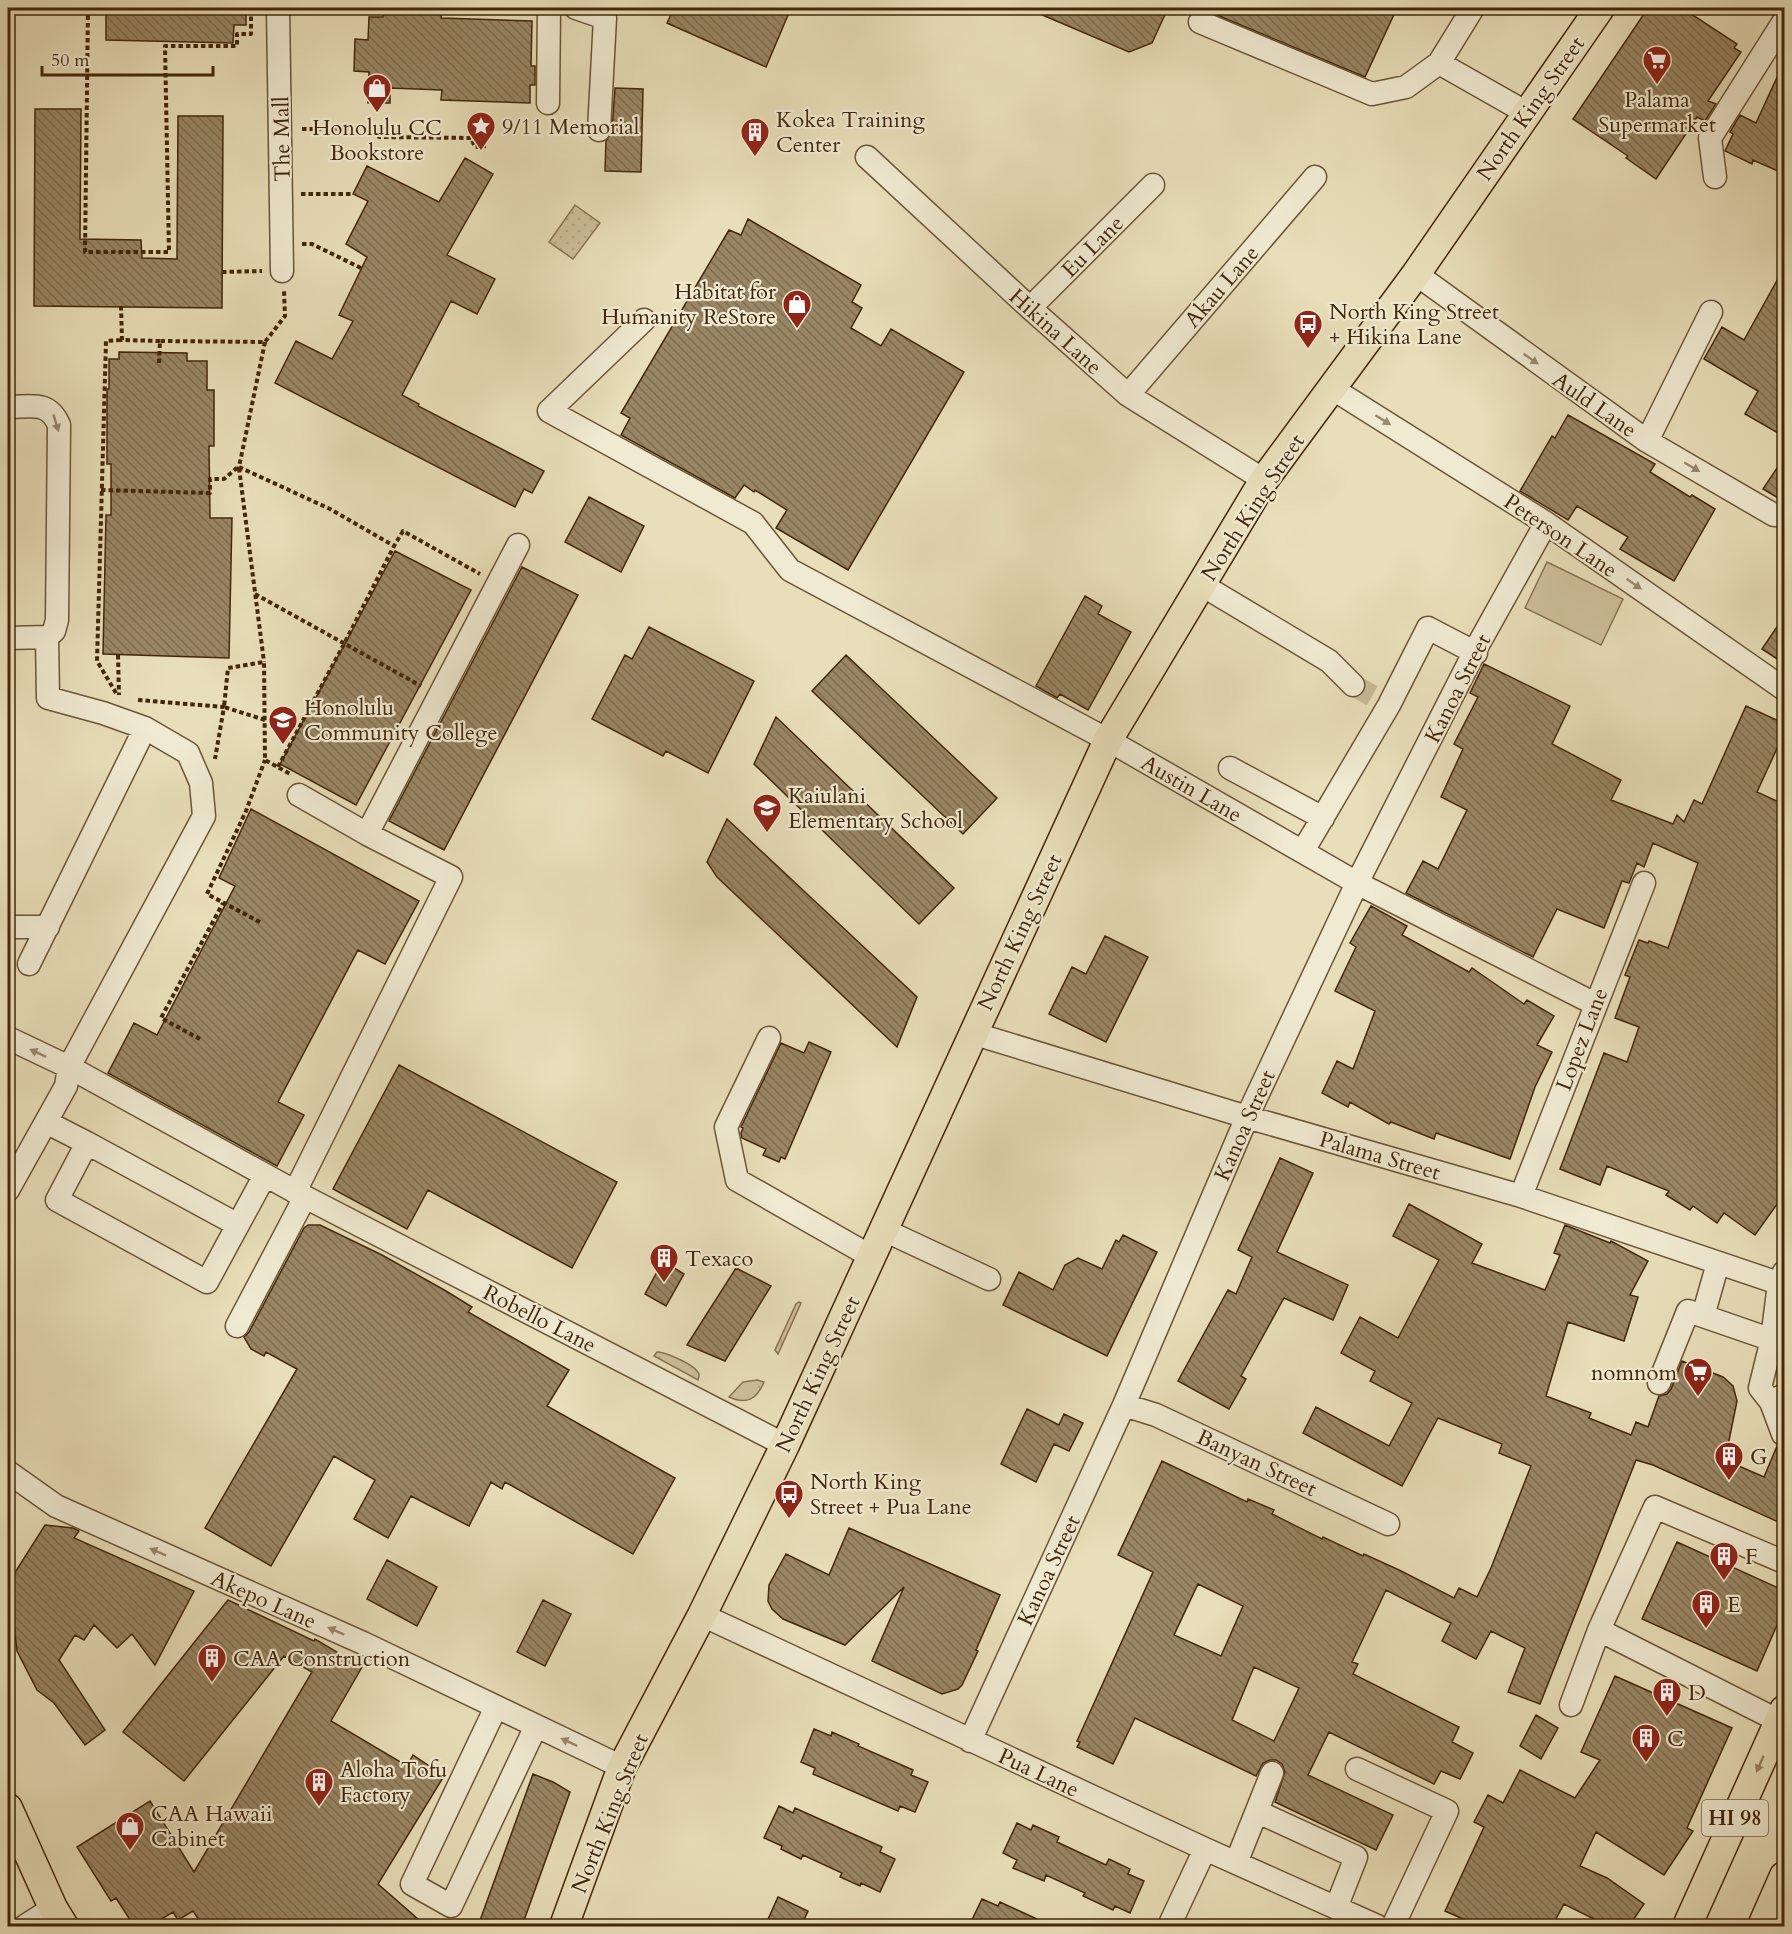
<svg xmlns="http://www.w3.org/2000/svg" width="1792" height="1934" font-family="Cardo,serif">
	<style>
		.grass { fill: url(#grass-tufts); stroke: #887353; stroke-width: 1.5 }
		.park { fill: #ccbf9b; stroke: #887353; stroke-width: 1.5 }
		.garden { fill: url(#garden-dots); stroke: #887353; stroke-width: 1.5 }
		.building { fill: url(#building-back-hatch); stroke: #43270b; stroke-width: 1.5; fill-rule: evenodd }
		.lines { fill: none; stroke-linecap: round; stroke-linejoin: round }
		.minor-tunnel { stroke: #c7b996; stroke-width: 22; stroke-dasharray: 22 11; stroke-linecap: butt }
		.minor-casing { stroke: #6c5536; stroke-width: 25 }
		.major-casing { stroke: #43270b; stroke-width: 31 }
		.path { stroke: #43270b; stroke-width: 4; stroke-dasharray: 4.5 3; stroke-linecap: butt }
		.minor { stroke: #f0ead2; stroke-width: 22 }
		.major { stroke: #e8deb9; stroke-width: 28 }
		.oneway { fill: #9a886e }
		.oneway2 { fill: #968262 }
		.labels { text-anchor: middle; stroke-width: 4.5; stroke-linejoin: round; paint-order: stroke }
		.shield { fill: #f0ead2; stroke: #776247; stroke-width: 1.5 }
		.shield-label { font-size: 21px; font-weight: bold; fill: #43270b }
		.poi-label { font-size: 22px; fill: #43270b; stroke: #f0ead2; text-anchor: start }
		.street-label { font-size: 22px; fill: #43270b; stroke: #f0ead2 }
	</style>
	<defs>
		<pattern id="grass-tufts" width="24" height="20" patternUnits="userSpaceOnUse" patternTransform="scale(1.5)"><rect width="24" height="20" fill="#ccbf9b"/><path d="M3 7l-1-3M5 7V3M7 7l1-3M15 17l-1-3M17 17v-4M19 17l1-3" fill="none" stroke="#b0a484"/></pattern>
		<pattern id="garden-dots" width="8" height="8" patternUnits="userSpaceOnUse" patternTransform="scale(1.5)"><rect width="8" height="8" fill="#ccbf9b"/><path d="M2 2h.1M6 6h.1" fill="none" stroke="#b0a484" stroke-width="1.8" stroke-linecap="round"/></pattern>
		<pattern id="building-back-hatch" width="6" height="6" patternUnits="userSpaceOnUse" patternTransform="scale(1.5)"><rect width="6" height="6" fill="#998665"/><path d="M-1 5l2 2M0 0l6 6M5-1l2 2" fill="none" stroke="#7e6e51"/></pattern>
	</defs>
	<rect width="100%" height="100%" fill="#e8deb9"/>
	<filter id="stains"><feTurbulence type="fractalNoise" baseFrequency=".00333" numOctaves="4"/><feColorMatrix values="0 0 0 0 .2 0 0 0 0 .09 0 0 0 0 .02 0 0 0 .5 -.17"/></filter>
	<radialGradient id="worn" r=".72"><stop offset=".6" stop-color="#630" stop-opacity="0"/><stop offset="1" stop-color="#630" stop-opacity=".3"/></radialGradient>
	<path class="grass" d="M799,1302l2,1 -23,51 -3,-4 21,-46z
		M657,1352c7,-1 35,12 40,19 3,3 2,5 1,9l-44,-24z
		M757,1380l7,2c-7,17 -17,23 -35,15l14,-15z"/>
	<path class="park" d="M1547,562l76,37 -22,46 -76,-37z"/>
	<path class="garden" d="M575,205l25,18 -27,36 -24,-17z"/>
	<path class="building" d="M106,8h140v17h-12l-1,18 -127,-3z
		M383,8h59l-1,10 91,3 -1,45h4v19h-5v18l-89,-3 1,-10 -52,-2v15h-22l1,-31 -15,-1 1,-32 13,1 1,-23h14z
		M674,8h117l-25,59 -99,-44z
		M1026,8h142l-16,35 -23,9z
		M1194,8h203l-32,69 -160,-67z
		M1648,8h34l55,36 -3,4 7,4 -33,49 8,3 -11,17 -8,-4 -41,62 -30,-21 2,-2 -55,-37z
		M1785,60v114l-32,-14 -1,4 -27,-13 8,-17 -3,-2 10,-17 16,8z
		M615,88l28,1 -2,83 -36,-1 1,-30 6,-10z
		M35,109h46l-1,130 61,1 1,18 35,1 1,-143h45l-1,192 -188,-2z
		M465,158l28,16 -46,81 48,24 -18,35 -26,-13 -49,94 17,9 -1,2 126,65 -12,22 -8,-4 -9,18 -240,-124 21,-42 36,18 21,-38 -14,-6 28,-58 -21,-13 22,-43 -15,-7 14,-28 72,36z
		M748,219l113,66 -9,17 10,6 -11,20 30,18 10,-17 73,43 -116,198 -72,-42 11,-18 -32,-20 -1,2 -10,-7 -9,13 -114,-63 9,-17 -9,-5 108,-183 12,5z
		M1785,266v171l-40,-23 13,-23 -54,-32 18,-32 22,13z
		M119,352l68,1v8h20v29h7v56h-5l1,72h22l-3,140 -126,-4 3,-139h5v-51h-4v-75h2v-30h10z
		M1568,415l87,49 -5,8 40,25 2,-2 23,14 -41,72 -54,-32 8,-12 -51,-31 -9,14 -48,-29 32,-55 3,2z
		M1785,456v46l-22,-13z
		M589,497l55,29 -23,46 -56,-30z
		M395,551l76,39 -115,215 -76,-41z
		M522,567l56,28 -134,255 -55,-29z
		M1085,596l17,10 -4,8 33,18 -43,78 -28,-16 -3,4 -21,-12z
		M1785,615v49l-23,-15z
		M649,627l105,54 -46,92 -42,-22 -3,5 -71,-37 33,-64 7,4z
		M846,655l151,143 -34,36 -151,-143z
		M1484,664l86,42 -18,38 69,36 -10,20 62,24 4,-9 7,7 10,-22 8,4 44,-98 39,18v7l-28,61 28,13v388l-30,42 -31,-22 -7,10 -24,-17 -3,4 -24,-15 3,-4 -62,-25 -7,19 -40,-16 44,-116 23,9 12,-35 -24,-9 15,-41 -5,-2 14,-35 9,3 1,-2 19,7 30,-85 -45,-20 -9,24 -7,-4 -8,20 -7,-2 -18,47 -47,-19 -24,48 -127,-64 17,-32 15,8 29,-59 -26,-13 22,-48 -9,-5 24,-47 -8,-4z
		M776,717l178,171 -35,36 -165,-160z
		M251,809l168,92 -34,63 -27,-14 -80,152 26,13 -27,51 -169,-93 26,-50 23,12 78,-149 -16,-8z
		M727,819l190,178 -20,50 -180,-170 -10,-15z
		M1371,906l36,20 -5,9 67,37 3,-4 52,36 3,-4 27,16 -17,29 15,7 -17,35 -25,72 -74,-26 -2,6 -43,-17 -2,2 -39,-22 -2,5 -26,-14 15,-32 16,8 22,-58 -40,-20 21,-44 -6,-4z
		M1105,936l43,21 -42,85 -57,-28 23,-47 14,7z
		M809,1042l22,10 -46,107 -4,-2 -2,5 -16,-7 3,-6 -24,-11 -1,-5 2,-5 -2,-1 40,-84 23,10z
		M399,1065l218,117 -45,86 -144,-78 -21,39 -74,-40z
		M1280,1158l33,15 -36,79 71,33 -15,35 -49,-22 -43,78 5,3 -17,30 -51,-28 50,-91 8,4 16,-37 -14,-7z
		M1409,1204l73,40 -10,19 73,27 15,-35 -6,-2 11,-28 45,18 1,-2 37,20 -18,34 8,2 -14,44 -56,-19 -22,74 45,17 -2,5 42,17 5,-13 12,5 11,-31 8,-2 4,-5 11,-28 41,16 10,9 4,15 -12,59 39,17 13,-31 8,1v78l-132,-60 -17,-5 -96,244 -32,-12 17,-44 -34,-17 -15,28 -34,-18 9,-18 -65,-33 -34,72 6,2 -5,10 106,53 -7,15 21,11 -13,26 -19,-8 -7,13 -105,-52 -21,43 85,40 -17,35 -101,-48 10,-30 -3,-8 -6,-4h-6l-7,3 -7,13 -121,-58 -22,46 -36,-17 3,-5 -3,-1 76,-169 -35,-17 44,-94 85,41 1,-3 26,11 -2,4 50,25 1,-2 40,19 1,-2 35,16 55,28 5,-10 18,9 14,-29 40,-102 -32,-13 3,-9 -64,-26 -36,68 -99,-53 13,-26 73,39 23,-43 -42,-22 5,-10 -34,-18 19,-36 38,21 41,-78 -46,-24zM1198,1584l45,22 -22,50 -47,-21zM1254,1667l45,21 -25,53 -42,-21z
		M308,1225h12l62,30 64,36 26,16 -4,5 101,58 -22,36 128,72 -42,76 -128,-72 -3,7 -11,-7 -22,44 -58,-30 -23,42 -34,-19 21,-39 -41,-24 -63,110 -66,-38 92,-159 -31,-17 -2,4 -13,-7 -7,-12 5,-5 55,-104z
		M1123,1235l34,17 -50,104 -104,-51 16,-33 34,18 12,-25 13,-7 24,11 14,-29 3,2z
		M663,1261l21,13 -18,32 -21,-12z
		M736,1268l35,18 -46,75 -38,-16z
		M1027,1409l32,16 5,-11 19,9 -14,28 -15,-7 -18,38 -35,-18z
		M45,1525l28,3 6,3 -5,7 120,53 -39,74 -23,-31 -15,14 -23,-23 -10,15 -9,-5 -16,25 46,70 -20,15 -31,-42 -17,-13 -20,-39 -8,-69z
		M849,1528l151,67 -24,55 2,1 -16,34 -4,4 -16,5 -70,-33 32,-74 -59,58 -62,-26 -11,-10 -4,-8 1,-16 17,-31 43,21z
		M1677,1542l108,49v25l-5,11 -3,-2 -20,46 -115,-52z
		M387,1560l50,27 -20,39 -50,-27z
		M228,1600l86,41 1,-2 47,28 -31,54 76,45 6,-11 31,21 -66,108 48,42h-223l-10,-15 -15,9 -5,-8 -23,14h-16l-18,-28 -5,3 -34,-54 73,-46 44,71 118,-200 -28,-16 -100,125 -61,-49z
		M543,1600l28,14 -26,52 -28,-14z
		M1615,1676l117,52 -45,100 6,3 -29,44 -68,-43 -16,34 27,12 37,26 -15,22h-37l4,-6 -32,-16 -12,22h-73l-34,-15 39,-84 -10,-5 14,-27 15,8 17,-33 55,28 25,-38 -19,-8z
		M1536,1715l22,13 -17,31 -21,-13z
		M814,1729l17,7 1,-4 27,12 -1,2 55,24 -2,5 17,7 -13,30 -15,-6 -2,5 -85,-37 2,-6 -14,-6z
		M533,1774l20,8 17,10 -48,134h-44z
		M779,1806l14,7 2,-5 87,39 -2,5 15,7 -15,33 -19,-9 -1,3 -20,-9 2,-4 -39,-18 -2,4 -20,-10 1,-3 -18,-8z
		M1017,1823l14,7 2,-5 26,12 -2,5 49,23 3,-6 21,10 -2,5 16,7 -14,32 -15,-7 -2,4 -30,-14 2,-3 -39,-18 -2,6 -31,-13 4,-8 -14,-7z
		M778,1897l30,14 -7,15h-36z
		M982,1899l16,7 2,-4 52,24h-83z"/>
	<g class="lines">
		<path class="minor-tunnel" d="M1353,685l25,14"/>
		<g class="minor-casing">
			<path id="minor" d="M278,8l4,263
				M576,8l29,10 -6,112
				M1473,8l-34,55 88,50
				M1200,22l172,72 34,-7 33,-24
				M548,103l1,-95
				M867,157l163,151 98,87 136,85
				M1715,177l-5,-39 74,-117
				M1416,274l231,167 127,74h10
				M1030,308l123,-123
				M644,320l-95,91 204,112 37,47 318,170 249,143 238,121
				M1333,389l213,134 238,166
				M1128,395l187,-218
				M8,407c23,0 40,-7 51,18l-2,195 -3,11 -7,6 -39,1
				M1647,441l64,-129
				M1202,585l127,76 24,24
				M1230,768l93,50
				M299,795l68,39
				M1303,851l86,-146 39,-77 48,25
				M8,927h40
				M29,964l116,-236
				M972,1033l275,84 274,79 263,89
				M8,1038l61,29 236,130 480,248
				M769,1038l-43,89 11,53 135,77
				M46,1122l41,21 -30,57 150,82 58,-107
				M87,1143l151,82
				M8,1190l58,-104 3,-19 135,-251 -3,-33 -13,-30 -43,-25 -42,-15 -55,-15 -1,-61
				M295,1192l156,-315 -84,-43 151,-289
				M1521,1196l123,-313
				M884,1230l105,49
				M1718,1263l-15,53 81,28
				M1784,1272l-5,12 -7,55 -12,49 11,14 13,-7
				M237,1326l68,-129
				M1659,1383l29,-72 15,5
				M1771,1402l12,32
				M1124,1405l32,10 232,109
				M8,1472l48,34 307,137 259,124
				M702,1615l503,234 172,77
				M1571,1705l28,-75
				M496,1707l-84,177 39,22 85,-180
				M1779,1721l-180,-91 56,-123 129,55
				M970,1741l154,-336 123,-288 110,-234 121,-238 68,-122
				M1357,1769l90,42 -54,115
				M1258,1812l98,45 -20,51
				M1236,1863l36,-90
				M25,1926l28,-18
				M1169,1926l36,-77"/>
		</g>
		<g class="major-casing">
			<path id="major" d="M8,1808l45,100 11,18
				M564,1926l58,-159 80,-152 83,-170 323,-705 156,-260 152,-206 184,-266
				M1687,1926l97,-216
				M1762,1926l22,-50"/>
		</g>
		<path class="path" d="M88,8l-3,244h84l-4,-206h72v-12h14v-26
			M302,129h77v8l92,1 4,9 11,-1
			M301,194h52
			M302,244h10l49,24
			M222,272l40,-1
			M121,306l1,34 38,1
			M265,342l-26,125 91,42 64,37 9,-15 77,43
			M159,363l1,-22 105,1 20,-26 -1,-25
			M239,468l25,194
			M101,490l109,3v-14h14l14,-12
			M255,594l166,92
			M118,655l1,40
			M116,693l-19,-32 9,-320 16,-1
			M138,700l86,7 -9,52
			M265,720l-41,-13 4,-39 36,-6 1,98 27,15
			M278,767l66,-123 50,-98
			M260,922l-53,-28 39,-83 19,-51
			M200,1039l-39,-21 62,-115"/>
		<use href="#minor" class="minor"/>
		<use href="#major" class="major"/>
	</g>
	<defs><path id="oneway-solid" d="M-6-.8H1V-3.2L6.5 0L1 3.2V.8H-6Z" transform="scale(1.5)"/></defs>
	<g class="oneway">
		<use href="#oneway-solid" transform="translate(1531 359) rotate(35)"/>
		<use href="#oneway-solid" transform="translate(1383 420) rotate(32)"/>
		<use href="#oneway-solid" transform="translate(56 423) rotate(73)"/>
		<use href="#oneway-solid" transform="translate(1692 467) rotate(30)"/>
		<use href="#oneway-solid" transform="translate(1634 584) rotate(35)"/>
		<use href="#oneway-solid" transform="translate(38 1053) rotate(-155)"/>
		<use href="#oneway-solid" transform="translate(158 1552) rotate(-156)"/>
		<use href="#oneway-solid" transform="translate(336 1631) rotate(-156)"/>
		<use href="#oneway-solid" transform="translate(569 1742) rotate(-155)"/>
	</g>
	<use class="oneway2" href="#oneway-solid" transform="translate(1760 1764) rotate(114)"/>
	<defs>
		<g id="supermarket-pin" transform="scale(1.5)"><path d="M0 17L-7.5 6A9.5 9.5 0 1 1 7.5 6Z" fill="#8f2418" stroke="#f0ead2"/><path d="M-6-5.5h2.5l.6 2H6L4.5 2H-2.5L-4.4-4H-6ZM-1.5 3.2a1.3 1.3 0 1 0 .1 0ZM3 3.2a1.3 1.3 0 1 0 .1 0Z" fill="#fff"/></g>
		<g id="shop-pin" transform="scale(1.5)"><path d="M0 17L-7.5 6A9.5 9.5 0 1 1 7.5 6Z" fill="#8f2418" stroke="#f0ead2"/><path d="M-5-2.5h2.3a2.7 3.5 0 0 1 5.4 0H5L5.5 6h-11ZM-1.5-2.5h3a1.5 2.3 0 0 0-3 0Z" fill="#fff"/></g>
		<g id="sight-pin" transform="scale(1.5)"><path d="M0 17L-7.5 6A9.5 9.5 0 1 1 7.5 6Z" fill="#8f2418" stroke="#f0ead2"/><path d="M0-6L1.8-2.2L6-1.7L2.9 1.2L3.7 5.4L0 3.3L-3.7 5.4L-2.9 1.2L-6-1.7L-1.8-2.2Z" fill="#fff"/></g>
		<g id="building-pin" transform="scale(1.5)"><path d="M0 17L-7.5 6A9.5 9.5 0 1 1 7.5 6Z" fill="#8f2418" stroke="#f0ead2"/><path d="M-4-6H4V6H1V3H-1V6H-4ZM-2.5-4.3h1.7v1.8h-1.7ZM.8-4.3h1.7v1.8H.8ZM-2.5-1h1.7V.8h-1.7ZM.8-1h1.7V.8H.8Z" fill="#fff"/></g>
		<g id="bus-pin" transform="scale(1.5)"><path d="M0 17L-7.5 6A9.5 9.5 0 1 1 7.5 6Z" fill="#8f2418" stroke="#f0ead2"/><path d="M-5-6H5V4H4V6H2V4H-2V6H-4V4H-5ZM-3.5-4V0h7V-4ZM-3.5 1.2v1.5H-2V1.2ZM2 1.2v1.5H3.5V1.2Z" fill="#fff"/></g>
		<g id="university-pin" transform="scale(1.5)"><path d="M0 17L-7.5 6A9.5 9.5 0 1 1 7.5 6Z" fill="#8f2418" stroke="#f0ead2"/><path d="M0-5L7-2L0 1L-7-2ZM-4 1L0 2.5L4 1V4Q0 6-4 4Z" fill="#fff"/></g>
		<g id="school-pin" transform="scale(1.5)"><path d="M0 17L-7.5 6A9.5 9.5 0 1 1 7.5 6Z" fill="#8f2418" stroke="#f0ead2"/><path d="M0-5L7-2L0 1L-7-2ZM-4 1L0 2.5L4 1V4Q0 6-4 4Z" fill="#fff"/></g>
	</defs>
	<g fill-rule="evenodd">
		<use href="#supermarket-pin" x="1657" y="60"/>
		<use href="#shop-pin" x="377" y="88"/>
		<use href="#sight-pin" x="481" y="126"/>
		<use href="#building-pin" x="755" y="132"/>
		<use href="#shop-pin" x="797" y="304"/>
		<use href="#bus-pin" x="1308" y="324"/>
		<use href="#university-pin" x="283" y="720"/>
		<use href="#school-pin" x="767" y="808"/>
		<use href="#building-pin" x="664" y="1258"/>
		<use href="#supermarket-pin" x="1698" y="1372"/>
		<use href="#building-pin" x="1729" y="1456"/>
		<use href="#bus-pin" x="789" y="1494"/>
		<use href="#building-pin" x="1724" y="1556"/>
		<use href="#building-pin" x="1706" y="1604"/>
		<use href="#building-pin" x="212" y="1658"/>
		<use href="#building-pin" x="1667" y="1692"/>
		<use href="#building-pin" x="1646" y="1738"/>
		<use href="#building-pin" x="319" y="1782"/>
		<use href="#shop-pin" x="130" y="1826"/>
	</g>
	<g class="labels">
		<rect class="shield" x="1702" y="1800" width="66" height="36" rx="4.5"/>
		<g class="shield-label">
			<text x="1735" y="1825">HI 98</text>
		</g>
		<g class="poi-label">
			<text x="1657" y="107" text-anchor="middle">Palama<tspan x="1657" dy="25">Supermarket</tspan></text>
			<text x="776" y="127">Kokea Training<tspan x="776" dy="25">Center</tspan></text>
			<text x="502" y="134">9/11 Memorial</text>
			<text x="377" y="135" text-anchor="middle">Honolulu CC<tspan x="377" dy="25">Bookstore</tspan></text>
			<text x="776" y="299" text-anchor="end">Habitat for<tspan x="776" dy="25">Humanity ReStore</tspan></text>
			<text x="1329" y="319">North King Street<tspan x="1329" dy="25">+ Hikina Lane</tspan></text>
			<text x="304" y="715">Honolulu<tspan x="304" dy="25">Community College</tspan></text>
			<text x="788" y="803">Kaiulani<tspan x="788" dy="25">Elementary School</tspan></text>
			<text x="685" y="1266">Texaco</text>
			<text x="1677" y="1380" text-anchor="end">nomnom</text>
			<text x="1750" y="1464">G</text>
			<text x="810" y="1489">North King<tspan x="810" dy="25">Street + Pua Lane</tspan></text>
			<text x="1745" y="1564">F</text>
			<text x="1727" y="1612">E</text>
			<text x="233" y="1666">CAA Construction</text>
			<text x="1688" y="1700">D</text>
			<text x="1667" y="1746">C</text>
			<text x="340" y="1777">Aloha Tofu<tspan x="340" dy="25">Factory</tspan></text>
			<text x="151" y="1821">CAA Hawaii<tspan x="151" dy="25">Cabinet</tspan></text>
		</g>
		<g class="street-label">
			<text transform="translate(1530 108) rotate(-55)" y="8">North King Street</text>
			<text transform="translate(281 139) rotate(-91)" y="8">The Mall</text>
			<text transform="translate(1092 246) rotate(-45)" y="8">Eu Lane</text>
			<text transform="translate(1221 286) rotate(-49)" y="8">Akau Lane</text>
			<text transform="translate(1056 331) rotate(42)" y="8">Hikina Lane</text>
			<text transform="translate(1595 404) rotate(35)" y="8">Auld Lane</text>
			<text transform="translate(1252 507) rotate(-57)" y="8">North King Street</text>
			<text transform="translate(1561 535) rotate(34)" y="8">Peterson Lane</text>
			<text transform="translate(1457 688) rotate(-63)" y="8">Kanoa Street</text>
			<text transform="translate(1192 788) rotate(30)" y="8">Austin Lane</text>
			<text transform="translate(1019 932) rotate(-65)" y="8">North King Street</text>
			<text transform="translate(1581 1039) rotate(-69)" y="8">Lopez Lane</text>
			<text transform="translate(1244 1125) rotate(-66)" y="8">Kanoa Street</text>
			<text transform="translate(1380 1155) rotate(16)" y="8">Palama Street</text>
			<text transform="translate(540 1318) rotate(27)" y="8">Robello Lane</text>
			<text transform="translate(817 1374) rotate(-65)" y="8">North King Street</text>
			<text transform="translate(1257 1462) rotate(25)" y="8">Banyan Street</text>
			<text transform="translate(1048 1570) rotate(-65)" y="8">Kanoa Street</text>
			<text transform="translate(264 1599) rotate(24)" y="8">Akepo Lane</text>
			<text transform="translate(1039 1772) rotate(25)" y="8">Pua Lane</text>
			<text transform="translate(609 1813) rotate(-68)" y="8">North King Street</text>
		</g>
	</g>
	<rect width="1792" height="1934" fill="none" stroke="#e8deb9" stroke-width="30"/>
	<rect x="9" y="9" width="1774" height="1916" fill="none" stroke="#43270b" stroke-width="3"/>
	<rect x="15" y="15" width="1762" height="1904" fill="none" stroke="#43270b" stroke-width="1.5"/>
	<path d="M42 66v9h171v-9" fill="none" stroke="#43270b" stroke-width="3"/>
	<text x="51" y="66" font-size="18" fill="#43270b" stroke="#f0ead2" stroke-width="4.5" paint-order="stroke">50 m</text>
	<rect width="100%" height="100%" filter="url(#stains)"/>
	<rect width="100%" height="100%" fill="url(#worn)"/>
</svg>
